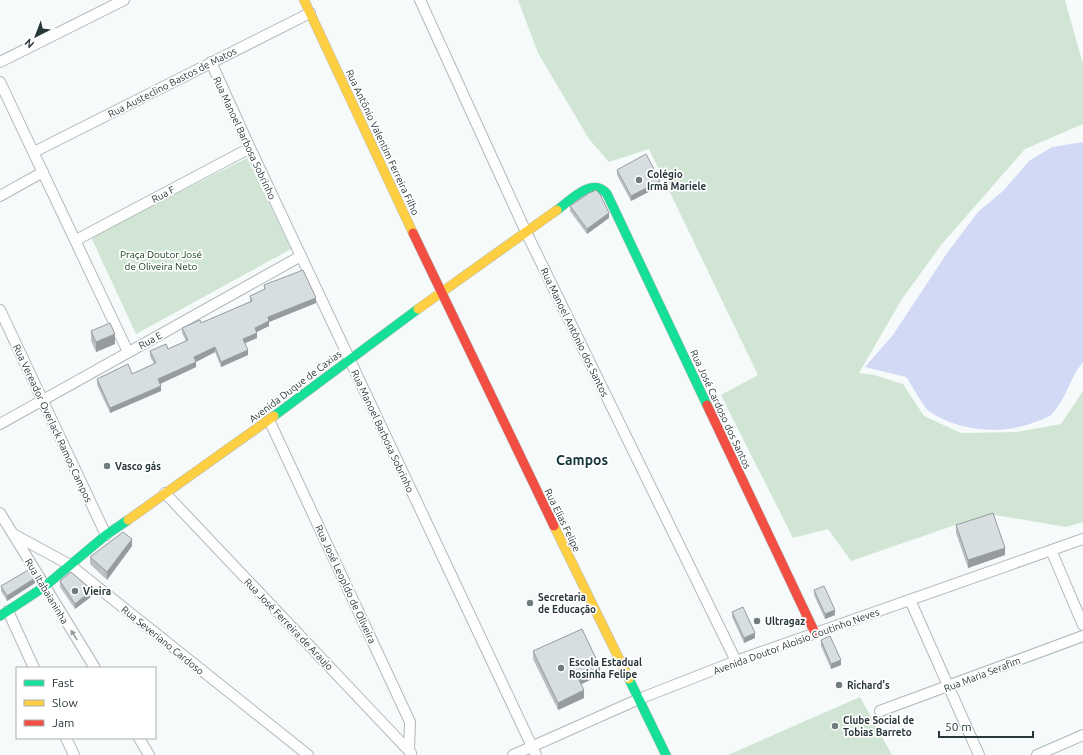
<svg xmlns="http://www.w3.org/2000/svg" width="1083" height="755" font-family="Ubuntu,sans-serif">
	<style>
		.green { fill: #d0e5d3 }
		.water { fill: #d2d9f5 }
		.lines { fill: none; stroke-linecap: round; stroke-linejoin: round }
		.street-casing { stroke: #b0b9bb; stroke-width: 12 }
		.fast-casing { stroke: #b0b9bb; stroke-width: 10 }
		.slow-casing { stroke: #b0b9bb; stroke-width: 10 }
		.jam-casing { stroke: #b0b9bb; stroke-width: 10 }
		.street { stroke: #fefefe; stroke-width: 10 }
		.fast { stroke: #16e098; stroke-width: 9 }
		.slow { stroke: #ffcf43; stroke-width: 9 }
		.jam { stroke: #f24e42; stroke-width: 9 }
		.wall { fill: #b9bfc2 }
		.shaded-wall { fill: #969b9e }
		.building { fill: #d7dee2; stroke: #969b9e }
		.oneway { fill: #939a9c }
		.poi-dot { fill: #707b7e; stroke: #fff; stroke-width: 1.5 }
		.labels { text-anchor: middle; stroke-width: 3.5; stroke-linejoin: round; paint-order: stroke }
		.street-label { font-size: 10px; fill: #28373a; stroke: #fff }
		.poi-label { font-size: 10px; font-weight: bold; fill: #28373a; stroke: #fff; text-anchor: start }
		.park-label { font-size: 10px; fill: #0e3613; stroke: #fff }
		.district-label { font-size: 14px; font-weight: bold; fill: #14353c; stroke: #fff }
	</style>
	<rect width="100%" height="100%" fill="#f6fafb"/>
	<path class="green" d="M518,0h547l18,64v60l-58,25 -84,96 -39,54 -43,74 15,2 29,9 21,32 37,17 56,-1 44,-8 22,-33v131l-17,5 -71,-12 -34,8 -110,38 -23,-32 -35,9 -72,-143 37,-20 -109,-226 -40,13 -20,-23 -51,-86z
		M247,158l44,91 -155,85 -45,-97z
		M860,697l32,58h-164z"/>
	<path class="water" d="M1083,142v220c-13,15 -17,38 -31,52 -4,4 -12,6 -17,8 -33,13 -74,10 -105,-10 -7,-5 -18,-27 -24,-35l-41,-10 28,-32 54,-82 31,-41 26,-22 25,-29 23,-14z"/>
	<g class="lines">
		<g class="street-casing">
			<path id="street" d="M420,0l106,232 210,429
				M0,62l124,-62
				M211,62l39,86 286,607
				M0,82l128,270
				M34,152l276,-139
				M0,196l43,-24
				M76,240l174,-92
				M0,310l106,225
				M269,420l141,302 -1,28
				M0,424l301,-168
				M165,493l246,260
				M0,513l95,155
				M13,534l57,31 238,190
				M1051,550l32,75
				M910,600l69,155
				M8,611l26,57
				M880,711l203,-75
				M66,738l8,17
				M139,738l10,17
				M513,755l126,-56 97,-38 347,-122
				M1037,755l46,-20"/>
		</g>
		<g class="fast-casing">
			<path id="fast" d="M557,210c13,-9 35,-34 50,-16l100,211
				M274,416l144,-107
				M0,616l44,-29 62,-52 22,-15
				M629,679l37,76"/>
		</g>
		<g class="slow-casing">
			<path id="slow" d="M304,0l109,233
				M418,309l139,-99
				M128,520l146,-104
				M554,526l75,153"/>
		</g>
		<g class="jam-casing">
			<path id="jam" d="M413,233l141,293
				M707,405l108,228"/>
		</g>
		<use href="#street" class="street"/>
		<use href="#fast" class="fast"/>
		<use href="#slow" class="slow"/>
		<use href="#jam" class="jam"/>
	</g>
	<path class="wall" d="M617,170l43,16 -29,15 -14,-26z
		M570,206l39,12 -22,16 -17,-23z
		M264,285l52,18 -47,19v4l-13,6 1,6 -12,5 3,12 -27,12 -6,-15 -19,10v5l-36,17 1,7 -51,22 -13,-28v-6l35,-5 22,-10 -4,-8v-5l18,-2 18,-8 -4,-8v-5l19,-5 49,-21v-6l14,-6z
		M91,331l24,13 -19,8 -5,-11z
		M956,525l49,30 -37,13 -12,-35z
		M132,546l-25,34 -17,-16v-7z
		M60,581l32,15 -17,13 -15,-22z
		M35,583l-28,18 -6,-10v-5z
		M814,590l21,25 -10,4 -11,-24z
		M732,612l23,26 -11,5 -12,-26z
		M821,640l20,25 -10,4 -10,-23z
		M533,651l67,24 -19,9 3,14 -26,12 -25,-51z"/>
	<path class="shaded-wall" d="M660,181v5l-29,15v-5z
		M609,213v5l-22,16v-5z
		M316,298v5l-47,19v4l-14,7v-5l13,-11z
		M257,333v5l-14,6v-5z
		M115,334v10l-19,8v-10z
		M215,347v5l-21,11v-6z
		M248,350v5l-27,12v-5z
		M196,362v5l-38,18v-6z
		M161,386v5l-51,22v-5z
		M132,539v7l-25,34v-8z
		M1005,548v7l-37,13v-8z
		M35,578v5l-28,18v-5z
		M92,590v6l-17,13v-5z
		M835,610v5l-10,4v-5z
		M755,633v5l-11,5v-5z
		M841,660v5l-10,4v-5z
		M600,667v8l-22,11v-8z
		M584,690v8l-26,12v-7z"/>
	<path class="building" d="M646,154l14,27 -29,15 -14,-26z
		M596,190l4,4 9,19 -22,16 -17,-23 19,-13z
		M303,270l13,28 -48,19 1,4 -14,7 2,5 -14,6 5,11 -27,12 -6,-15 -21,10 2,5 -38,17 3,7 -51,22 -13,-29 31,-15 4,10 24,-11 -6,-12 16,-7 2,5 20,-9 -6,-12 18,-8 1,3 51,-22 -2,-5 15,-7 -1,-4z
		M110,323l5,11 -19,8 -5,-11z
		M993,513l12,35 -37,12 -12,-35z
		M123,532l9,7 -25,33 -17,-15z
		M30,569l5,9 -28,18 -6,-10z
		M71,572l21,18 -17,14 -15,-23z
		M824,586l11,24 -10,4 -11,-24z
		M743,607l12,26 -11,5 -12,-26z
		M582,629l18,38 -22,11 6,12 -26,13 -25,-52z
		M830,636l11,24 -10,4 -10,-24z"/>
	<defs><path id="oneway-solid" d="M-6-.8H1V-3.2L6.5 0L1 3.2V.8H-6Z"/></defs>
	<use class="oneway" href="#oneway-solid" transform="translate(74 635) rotate(-122)"/>
	<g class="poi-dot">
		<circle cx="639" cy="180" r="4"/>
		<circle cx="107" cy="466" r="4"/>
		<circle cx="75" cy="591" r="4"/>
		<circle cx="530" cy="603" r="4"/>
		<circle cx="757" cy="621" r="4"/>
		<circle cx="561" cy="668" r="4"/>
		<circle cx="839" cy="685" r="4"/>
		<circle cx="835" cy="726" r="4"/>
	</g>
	<g class="labels">
		<g class="street-label">
			<text transform="translate(172 82) rotate(-27)" y="4">Rua Austeclino Bastos de Matos</text>
			<text transform="translate(245 138) rotate(65)" y="4">Rua Manoel Barbosa Sobrinho</text>
			<text transform="translate(383 142) rotate(65)" y="4">Rua Antônio Valentim Ferreira Filho</text>
			<text transform="translate(163 194) rotate(-28)" y="4">Rua F</text>
			<text transform="translate(575 332) rotate(64)" y="4">Rua Manoel Antônio dos Santos</text>
			<text transform="translate(150 340) rotate(-29)" y="4">Rua E</text>
			<text transform="translate(295 386) rotate(-37)" y="4">Avenida Duque de Caxias</text>
			<text transform="translate(721 409) rotate(65)" y="4">Rua José Cardoso dos Santos</text>
			<text transform="translate(53 423) rotate(65)" y="4">Rua Vereador Overlack Ramos Campos</text>
			<text transform="translate(383 431) rotate(65)" y="4">Rua Manoel Barbosa Sobrinho</text>
			<text transform="translate(563 520) rotate(64)" y="4">Rua Elias Felipe</text>
			<text transform="translate(346 584) rotate(65)" y="4">Rua José Leopldo de Oliveira</text>
			<text transform="translate(47 591) rotate(59)" y="4">Rua Itabaianinha</text>
			<text transform="translate(289 624) rotate(46)" y="4">Rua José Ferreira de Araujo</text>
			<text transform="translate(163 640) rotate(39)" y="4">Rua Severiano Cardoso</text>
			<text transform="translate(796 641) rotate(-20)" y="4">Avenida Doutor Aloisio Coutinho Neves</text>
			<text transform="translate(982 674) rotate(-21)" y="4">Rua Maria Serafim</text>
		</g>
		<g class="poi-label">
			<text x="647" y="178">Colégio<tspan x="647" dy="12">Irmã Mariele</tspan></text>
			<text x="115" y="470">Vasco gás</text>
			<text x="83" y="595">Vieira</text>
			<text x="538" y="601">Secretaria<tspan x="538" dy="12">de Educação</tspan></text>
			<text x="765" y="625">Ultragaz</text>
			<text x="569" y="666">Escola Estadual<tspan x="569" dy="12">Rosinha Felipe</tspan></text>
			<text x="847" y="689">Richard's</text>
			<text x="843" y="724">Clube Social de<tspan x="843" dy="12">Tobias Barreto</tspan></text>
		</g>
		<g class="park-label">
			<text x="161" y="258">Praça Doutor José<tspan x="161" dy="12">de Oliveira Neto</tspan></text>
		</g>
		<g class="district-label">
			<text x="582" y="465">Campos</text>
		</g>
	</g>
	<rect x="16" y="667" width="140" height="72" fill="#ffffff" stroke="#a9afb0"/>
	<rect x="24" y="680" width="20" height="6" fill="#16e098" stroke="#a9afb0"/>
	<text x="52" y="687" font-size="12" fill="#28373a">Fast</text>
	<rect x="24" y="700" width="20" height="6" fill="#ffcf43" stroke="#a9afb0"/>
	<text x="52" y="707" font-size="12" fill="#28373a">Slow</text>
	<rect x="24" y="720" width="20" height="6" fill="#f24e42" stroke="#a9afb0"/>
	<text x="52" y="727" font-size="12" fill="#28373a">Jam</text>
	<g transform="translate(36 36) rotate(222)" stroke="#ffffff" stroke-width="3" paint-order="stroke">
	<path d="M0-3L7 15L0 10L-7 15Z" fill="#28373a"/>
	<text y="-6" font-size="11" font-weight="bold" text-anchor="middle" fill="#28373a">N</text>
	</g>
	<path d="M939 731v6h94v-6" fill="none" stroke="#28373a" stroke-width="2"/>
	<text x="945" y="731" font-size="12" fill="#28373a" stroke="#ffffff" stroke-width="3" paint-order="stroke">50 m</text>
</svg>
